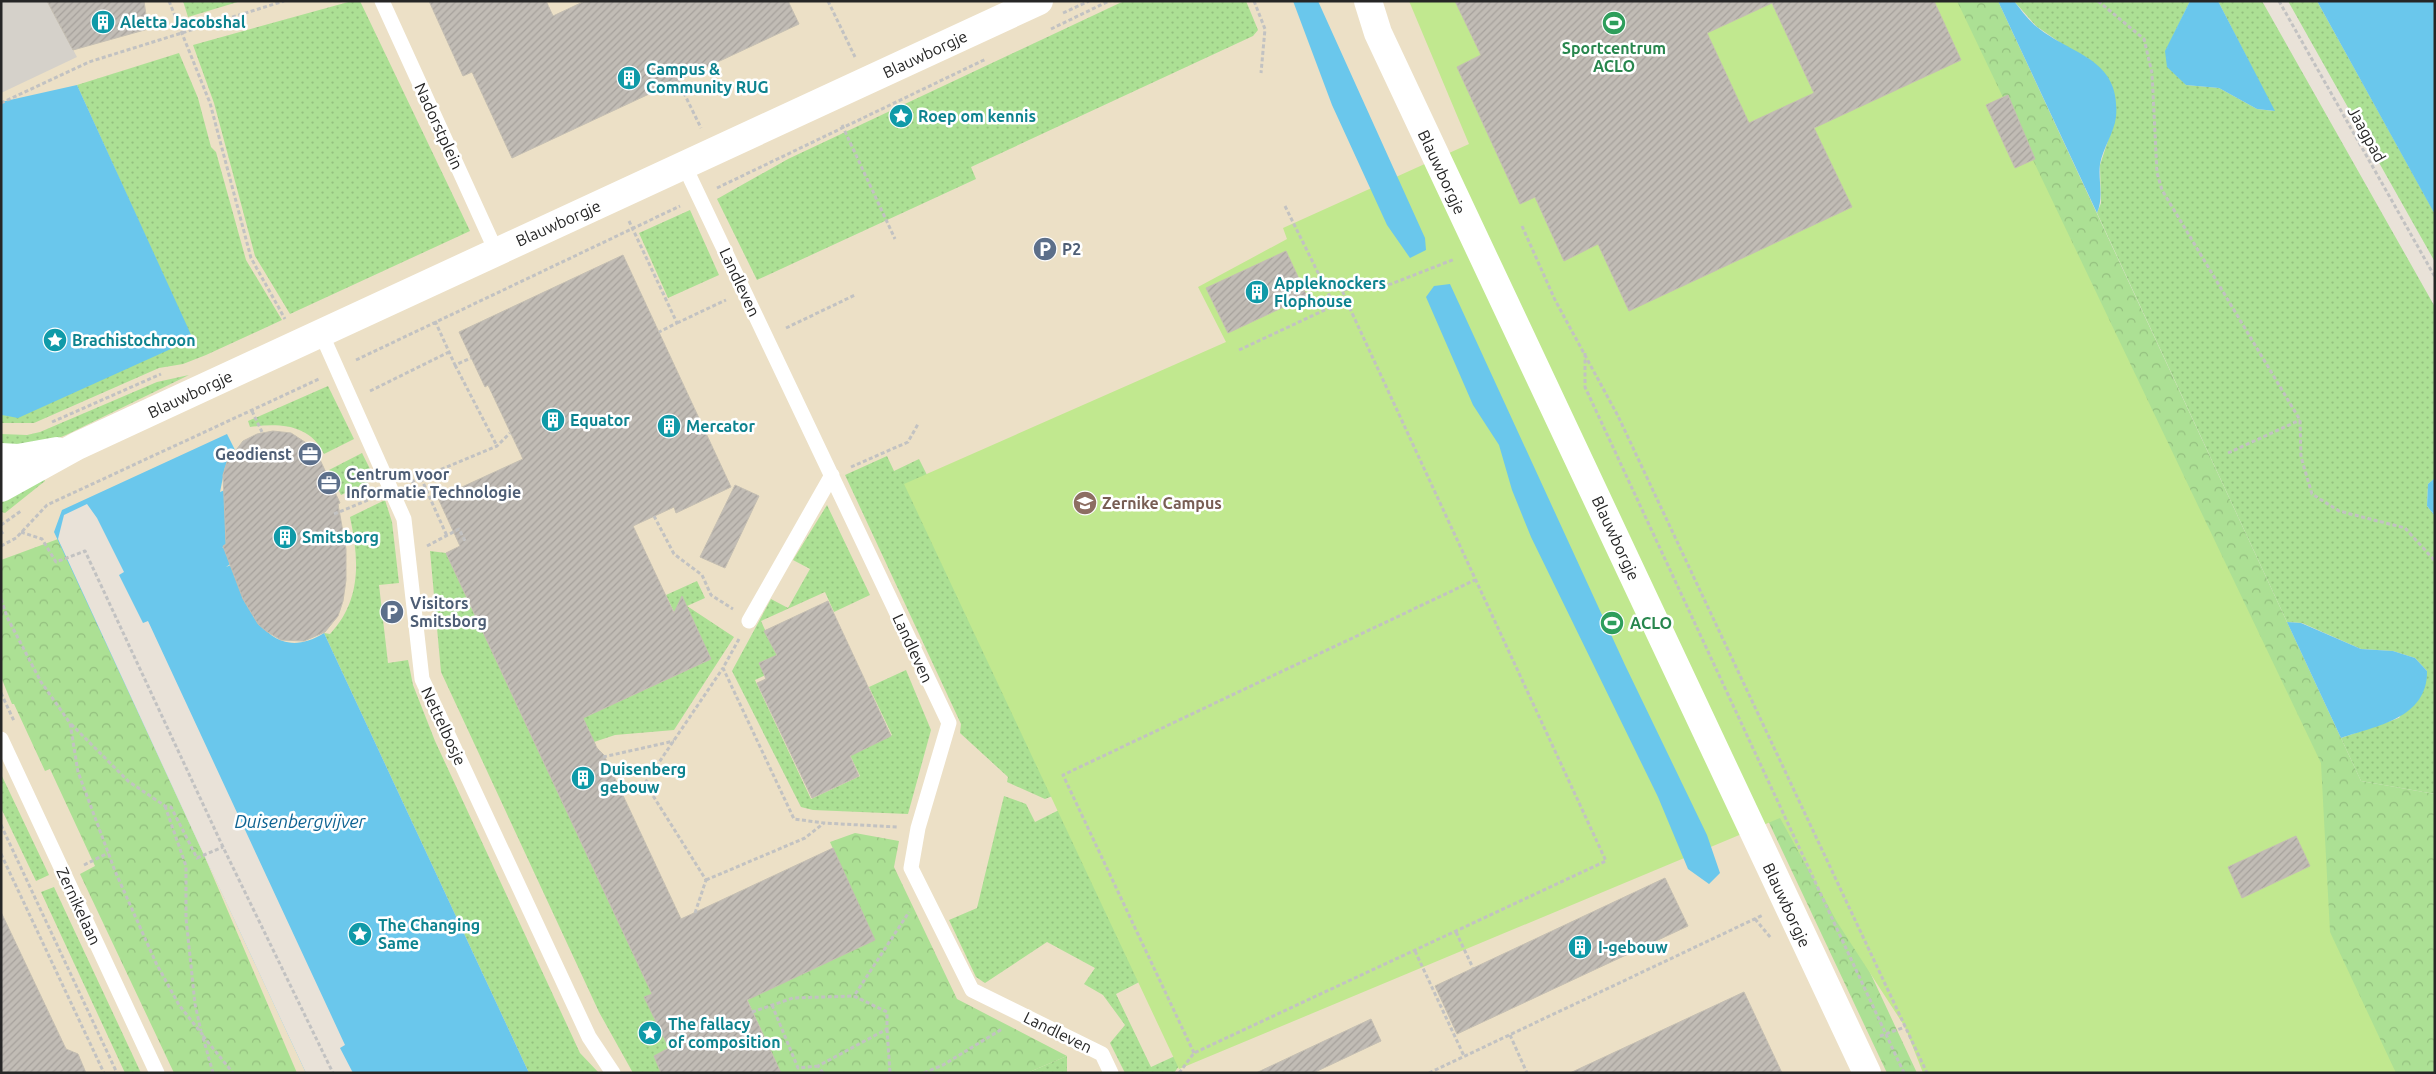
<svg xmlns="http://www.w3.org/2000/svg" width="2436" height="1074" font-family="Ubuntu,sans-serif">
	<style>
		.education { fill: #ece0c6 }
		.grass { fill: url(#grass-dots) }
		.forest { fill: url(#forest-crowns) }
		.pitch { fill: #c1e88f }
		.plaza { fill: #d5d1ca }
		.water { fill: #6ac7ec }
		.pier { fill: #e9e2d8 }
		.building { fill: url(#building-hatch); stroke: #c4beb2; fill-rule: evenodd }
		.lines { fill: none; stroke-linecap: round; stroke-linejoin: round }
		.path { stroke: #c2c2c2; stroke-width: 3; stroke-dasharray: 4 2.5; stroke-linecap: butt }
		.service { stroke: #fff; stroke-width: 15 }
		.tertiary { stroke: #fff; stroke-width: 28 }
		.labels { text-anchor: middle; stroke-width: 5; stroke-linejoin: round; paint-order: stroke }
		.culture-label { font-size: 16px; font-weight: bold; fill: #0d838f; stroke: #fff; text-anchor: start }
		.leisure-label { font-size: 16px; font-weight: bold; fill: #27864d; stroke: #fff }
		.street-label { font-size: 16px; fill: #262626; stroke: #fff }
		.service-label { font-size: 16px; font-weight: bold; fill: #4e5e75; stroke: #fff; text-anchor: start }
		.education-label { font-size: 16px; font-weight: bold; fill: #785e54; stroke: #fff; text-anchor: start }
		.water-label { font-size: 18px; font-style: italic; fill: #0e6392; stroke: #fff }
	</style>
	<defs>
		<pattern id="grass-dots" width="8" height="8" patternUnits="userSpaceOnUse" patternTransform="scale(1.25)"><rect width="8" height="8" fill="#ace094"/><path d="M2 2h.1M6 6h.1" fill="none" stroke="#94c07f" stroke-width="1.8" stroke-linecap="round"/></pattern>
		<pattern id="forest-crowns" width="20" height="18" patternUnits="userSpaceOnUse" patternTransform="scale(1.25)"><rect width="20" height="18" fill="#ace094"/><path d="M2 6a3 3 0 1 1 6 0M12 15a3 3 0 1 1 6 0" fill="none" stroke="#94c07f"/></pattern>
		<pattern id="building-hatch" width="6" height="6" patternUnits="userSpaceOnUse" patternTransform="scale(1.25)"><rect width="6" height="6" fill="#c1bcb5"/><path d="M-1 1l2-2M0 6l6-6M5 7l2-2" fill="none" stroke="#a6a19c"/></pattern>
	</defs>
	<rect width="100%" height="100%" fill="#e9e2d8"/>
	<path class="education" d="M1,1h1952l460,1072h-2412z"/>
	<path class="grass" d="M183,1h58l-53,16z
		M352,1h8l110,230 -180,83 -35,-58 -41,-153 -21,-58z
		M1124,1h122l12,29 -5,6 -282,131 5,12 -219,101 -40,-81 71,-40z
		M2014,1h176l-24,50 20,34 33,3 38,21 17,2 -56,-110h44l173,306v171l-7,6 -1,22 8,10v278l-74,-13 -20,-43 58,-20 28,-47 -12,-13 -22,-7 -32,-2 -59,-26 -15,-1 -190,-409 4,-10 -1,-38 15,-46 -53,-75 -26,-18z
		M2288,1h29l118,213v48z
		M179,53l19,45 13,49 5,5 30,108 36,60 -76,35 -23,9 -24,4 -125,55h-33v-9l191,-75 -115,-254z
		M690,210l29,65 -51,23 -29,-65z
		M189,375l-123,60 -18,7 -47,5v-13l26,1 13,-3 117,-50z
		M328,386l26,53 -30,15c-14,-30 -45,-31 -74,-27l-2,-6z
		M362,453l13,26 -34,16 -12,-25z
		M887,456l7,15 25,-12 17,34 129,298 -20,8 -38,-17 1,-5 -48,-44 1,-9 -116,-249z
		M43,477l2,4 -40,32 -3,-1 -1,-15z
		M385,500l7,22 7,61 -20,2 9,78 20,-3 5,25 22,56 145,312 19,20h-70l-205,-440 6,1c32,-34 29,-75 20,-117z
		M827,505l43,90 -36,17 -9,-20 -64,29 21,46 -27,13 56,119 49,-23 -10,-21 42,-20 -23,-48 37,-17 25,60 -23,84 -95,-4 -12,-3 -69,-136 39,-72 17,9 22,-39 -17,-9z
		M430,551l16,2 207,443 -5,2 -1,-2 -2,1 24,51 -15,8 7,17h-28l-34,-61 -158,-340z
		M697,581l8,17 -18,8 47,31 -60,93 -59,5 -21,7 -11,-24 128,-59 -25,-53 -12,6 -8,-17z
		M1,774l48,101 -13,6 -35,-73z
		M1004,796l22,8 9,18 38,-19 78,173 -35,18 35,73 37,-17 1,2 -15,21h-49l-15,-30 15,-18 -22,-30 -19,-11 11,-16 -48,-26 -62,41 -9,-6 -27,-57 28,-12z
		M54,887l87,186h-16l-84,-181z
		M1067,1056v17h-40z"/>
	<path class="forest" d="M1941,1h57l363,780 74,13v279h-98z
		M1585,362l332,711h-30l-321,-681z
		M58,539l146,316 93,218h-123l-94,-199 15,-8 -45,-97 -5,2 -31,-67h-2l-11,-27v-117z
		M855,833l44,8 -5,26 63,132 110,57 -40,17h-246l-35,-76 128,-57 -44,-98z"/>
	<path class="pitch" d="M1409,1h548l364,762 9,169 66,141h-473l-18,-46 -68,-105 -57,-104 -601,251 -275,-585 322,-142 -28,-55 89,-48 -4,-11 186,-84z"/>
	<path class="plaza" d="M1,1h46l30,56 -76,36z"/>
	<path class="water" d="M1293,1h25l107,237 1,12 -16,8 -23,-33 -55,-120z
		M1998,1h16c7,9 14,19 23,26 36,29 84,31 79,90 -2,16 -13,31 -16,47 -2,17 4,33 -3,49z
		M2190,1h28l57,110 -18,-2 -38,-21 -33,-3 -19,-18 -2,-16z
		M2317,1h118v213l-2,-3z
		M77,85l116,254 -175,79 -16,-3 -1,-313z
		M1450,284l175,381 82,170 13,38 -11,11 -21,-15 -30,-72 -127,-260 -19,-47 -13,-45 -26,-40 -47,-108 8,-11z
		M227,434l8,16 -10,17 -5,25 5,-2 1,54 -4,4 4,-2 7,16 -7,5 5,-2c14,41 39,102 93,68l205,440h-223l-252,-541 8,-22z
		M2435,478v38l-8,-10 1,-22z
		M2287,622l14,1 60,26 32,2 22,7 12,13c1,47 -50,55 -86,67z"/>
	<path class="pier" d="M87,504l10,14 27,54 -5,3 24,48 5,-2 197,424 -5,3 13,25h-47l-101,-216 -147,-318 6,-24z"/>
	<path class="building" d="M47,1h97l4,28 -75,21z
		M429,1h117l7,15 32,-15h203l11,23 -287,134 -40,-86 -9,4z
		M1455,1h479l27,59 -147,68 38,79 -223,104 -31,-67 -34,17 -29,-64 -15,7 -63,-137 24,-12zM1772,3l42,90 -65,30 -42,-90z
		M2008,95l27,64 -20,9 -29,-63z
		M1286,251l21,45 -79,37 -22,-45z
		M623,255l108,232 -55,26 -2,-6 -41,19 41,87 8,-17 29,63 -128,59 14,30 7,7 77,164 152,-71 42,92 -128,60 34,73h-120l-7,-17 15,-8 -25,-51 8,-3 -206,-441 14,-7 -22,-48 85,-39 -35,-74 -3,2 -26,-55z
		M273,431l18,2 20,13 5,5 24,52 -2,1 8,45v31l-3,21 -5,15 -13,16 -21,9 -23,-1 -15,-9 -8,-7 -15,-25 -20,-53 3,-2 -3,-69 4,-13 16,-21 14,-7z
		M735,485l24,11 -34,72 -25,-11z
		M828,601l63,135 -41,20 9,20 -47,22 -55,-115 9,-4 -7,-16 18,-8 -13,-24z
		M2296,836l14,30 -68,32 -14,-31z
		M1665,878l23,48 -231,108 -22,-48z
		M1,912l65,137 12,5 8,19h-85z
		M1744,992l38,81h-212z
		M1371,1019l10,22 -68,32h-57z"/>
	<g class="lines">
		<path class="path" d="M169,1l41,102 41,155 34,61
			M828,1l27,56
			M1254,1l11,28 -4,44
			M2098,1l46,38 8,34 5,100 5,17 138,230 1,37 11,37 27,17 66,17 30,33
			M2279,1l156,276
			M1063,13l26,-12
			M1051,29l58,-28
			M678,81l23,47
			M1,103l88,-41 195,-61
			M842,125l53,114
			M717,188l269,-129
			M1285,206l49,99
			M629,221l48,102 -18,9
			M1522,226l33,74 63,116 309,657
			M435,321l20,44 16,-7
			M677,323l49,-23
			M786,328l69,-33
			M1239,350l107,-50 -4,-10 49,-6 64,-25
			M1585,353v34l319,686
			M356,360l324,-154
			M455,365l42,81
			M370,391l79,-39
			M252,411l10,21
			M52,422l109,-48
			M2228,453l72,-33
			M851,467l57,-25 10,-18
			M421,478l26,58
			M411,482l86,-36 13,-13
			M334,514l39,-16
			M654,516l20,38 28,21 9,20 22,14
			M1,525l20,-14
			M1,531l2,3
			M21,532l21,7 14,23 29,-11 138,296 110,226
			M1,546l15,-8 31,-33 272,-126
			M427,546l32,-17 7,14
			M1,599l6,18 34,65 29,41 8,49 37,99 41,92 23,42 23,29 11,39
			M739,639l-16,29 71,151 30,4 73,4
			M1,693l13,28
			M71,724l57,57 37,25 6,1 26,51 26,-11
			M603,757l71,-16
			M165,806l21,60v52l9,86 6,27
			M1,825l116,248
			M1,854l103,219
			M84,865l24,-12
			M706,880l99,-42 19,-15
			M695,913l11,-33 -61,-97 78,-115
			M1755,919l16,19
			M1456,932l17,36
			M1415,951l49,105
			M772,1005l26,63 20,-2
			M752,1012l41,-14 61,-2
			M887,1029l3,44
			M1510,1035l17,38
			M203,1036l30,37
			M1880,1036l25,-9
			M1194,1053l-131,-278 412,-195
			M823,1073l-5,-7 69,-37v-17l-33,-16 55,-84
			M924,1073l19,-8 59,-36
			M1179,1073l15,-20 412,-192 -260,-561
			M1429,1073l334,-158"/>
		<path class="service" d="M382,1l114,250
			M684,165l265,558 -31,105 -7,40 61,122 130,64 9,19
			M321,333l83,186 18,160 167,358 24,36
			M749,621l83,-146
			M1,739l156,334"/>
		<path class="tertiary" d="M1368,1l10,32 489,1040
			M1,457l17,1 39,-7
			M1,488l76,-42 962,-445"/>
	</g>
	<defs>
		<g id="building-disc" transform="scale(1.25)"><circle r="9.5" fill="#0f9aa8" stroke="#fff"/><path d="M-4-6H4V6H1V3H-1V6H-4ZM-2.5-4.3h1.7v1.8h-1.7ZM.8-4.3h1.7v1.8H.8ZM-2.5-1h1.7V.8h-1.7ZM.8-1h1.7V.8H.8Z" fill="#fff"/></g>
		<g id="stadium-disc" transform="scale(1.25)"><circle r="9.5" fill="#2e9e5b" stroke="#fff"/><path d="M0-5a6.5 5 0 1 0 0 10a6.5 5 0 1 0 0-10ZM-3.5-1.8h7v3.6h-7Z" fill="#fff"/></g>
		<g id="sight-disc" transform="scale(1.25)"><circle r="9.5" fill="#0f9aa8" stroke="#fff"/><path d="M0-6L1.8-2.2L6-1.7L2.9 1.2L3.7 5.4L0 3.3L-3.7 5.4L-2.9 1.2L-6-1.7L-1.8-2.2Z" fill="#fff"/></g>
		<g id="parking-disc" transform="scale(1.25)"><circle r="9.5" fill="#5c6f8a" stroke="#fff"/><path d="M-3.5-5.5H1a3.5 3.5 0 0 1 0 7H-1V5.5H-3.5ZM-1-3.4V-.6H.8a1.4 1.4 0 0 0 0-2.8Z" fill="#fff"/></g>
		<g id="office-disc" transform="scale(1.25)"><circle r="9.5" fill="#5c6f8a" stroke="#fff"/><path d="M-6-3h4V-5.5h4V-3h4V5H-6ZM-1-4.5V-3h2v-1.5ZM-6 0V1H6V0Z" fill="#fff"/></g>
		<g id="university-disc" transform="scale(1.25)"><circle r="9.5" fill="#8d6e63" stroke="#fff"/><path d="M0-5L7-2L0 1L-7-2ZM-4 1L0 2.5L4 1V4Q0 6-4 4Z" fill="#fff"/></g>
	</defs>
	<g fill-rule="evenodd">
		<use href="#building-disc" x="103" y="22"/>
		<use href="#stadium-disc" x="1614" y="23"/>
		<use href="#building-disc" x="629" y="78"/>
		<use href="#sight-disc" x="901" y="116"/>
		<use href="#parking-disc" x="1045" y="249"/>
		<use href="#building-disc" x="1257" y="292"/>
		<use href="#sight-disc" x="55" y="340"/>
		<use href="#building-disc" x="553" y="420"/>
		<use href="#building-disc" x="669" y="426"/>
		<use href="#office-disc" x="310" y="454"/>
		<use href="#office-disc" x="329" y="483"/>
		<use href="#university-disc" x="1085" y="503"/>
		<use href="#building-disc" x="285" y="537"/>
		<use href="#parking-disc" x="392" y="612"/>
		<use href="#stadium-disc" x="1612" y="623"/>
		<use href="#building-disc" x="583" y="778"/>
		<use href="#sight-disc" x="360" y="934"/>
		<use href="#building-disc" x="1580" y="947"/>
		<use href="#sight-disc" x="650" y="1033"/>
	</g>
	<g class="labels">
		<g class="culture-label">
			<text x="120" y="28">Aletta Jacobshal</text>
			<text x="646" y="75">Campus &amp;<tspan x="646" dy="18">Community RUG</tspan></text>
			<text x="918" y="122">Roep om kennis</text>
			<text x="1274" y="289">Appleknockers<tspan x="1274" dy="18">Flophouse</tspan></text>
			<text x="72" y="346">Brachistochroon</text>
			<text x="570" y="426">Equator</text>
			<text x="686" y="432">Mercator</text>
			<text x="302" y="543">Smitsborg</text>
			<text x="600" y="775">Duisenberg<tspan x="600" dy="18">gebouw</tspan></text>
			<text x="378" y="931">The Changing<tspan x="378" dy="18">Same</tspan></text>
			<text x="1598" y="953">I-gebouw</text>
			<text x="668" y="1030">The fallacy<tspan x="668" dy="18">of composition</tspan></text>
		</g>
		<g class="leisure-label">
			<text x="1614" y="54">Sportcentrum<tspan x="1614" dy="18">ACLO</tspan></text>
			<text x="1630" y="629" text-anchor="start">ACLO</text>
		</g>
		<g class="street-label">
			<text transform="translate(925 54) rotate(-25)" y="6">Blauwborgje</text>
			<text transform="translate(439 126) rotate(65)" y="6">Nadorstplein</text>
			<text transform="translate(2367 134) rotate(61)" y="6">Jaagpad</text>
			<text transform="translate(1442 172) rotate(65)" y="6">Blauwborgje</text>
			<text transform="translate(558 223) rotate(-24)" y="6">Blauwborgje</text>
			<text transform="translate(740 282) rotate(65)" y="6">Landleven</text>
			<text transform="translate(190 394) rotate(-25)" y="6">Blauwborgje</text>
			<text transform="translate(1616 538) rotate(65)" y="6">Blauwborgje</text>
			<text transform="translate(913 648) rotate(65)" y="6">Landleven</text>
			<text transform="translate(444 726) rotate(65)" y="6">Nettelbosje</text>
			<text transform="translate(1787 905) rotate(65)" y="6">Blauwborgje</text>
			<text transform="translate(79 906) rotate(65)" y="6">Zernikelaan</text>
			<text transform="translate(1058 1032) rotate(26)" y="6">Landleven</text>
		</g>
		<g class="service-label">
			<text x="1062" y="255">P2</text>
			<text x="292" y="460" text-anchor="end">Geodienst</text>
			<text x="346" y="480">Centrum voor<tspan x="346" dy="18">Informatie Technologie</tspan></text>
			<text x="410" y="609">Visitors<tspan x="410" dy="18">Smitsborg</tspan></text>
		</g>
		<g class="education-label">
			<text x="1102" y="509">Zernike Campus</text>
		</g>
		<g class="water-label">
			<text x="300" y="828">Duisenbergvijver</text>
		</g>
	</g>
	<rect width="2436" height="1074" fill="none" stroke="#262626" stroke-width="5"/>
</svg>
